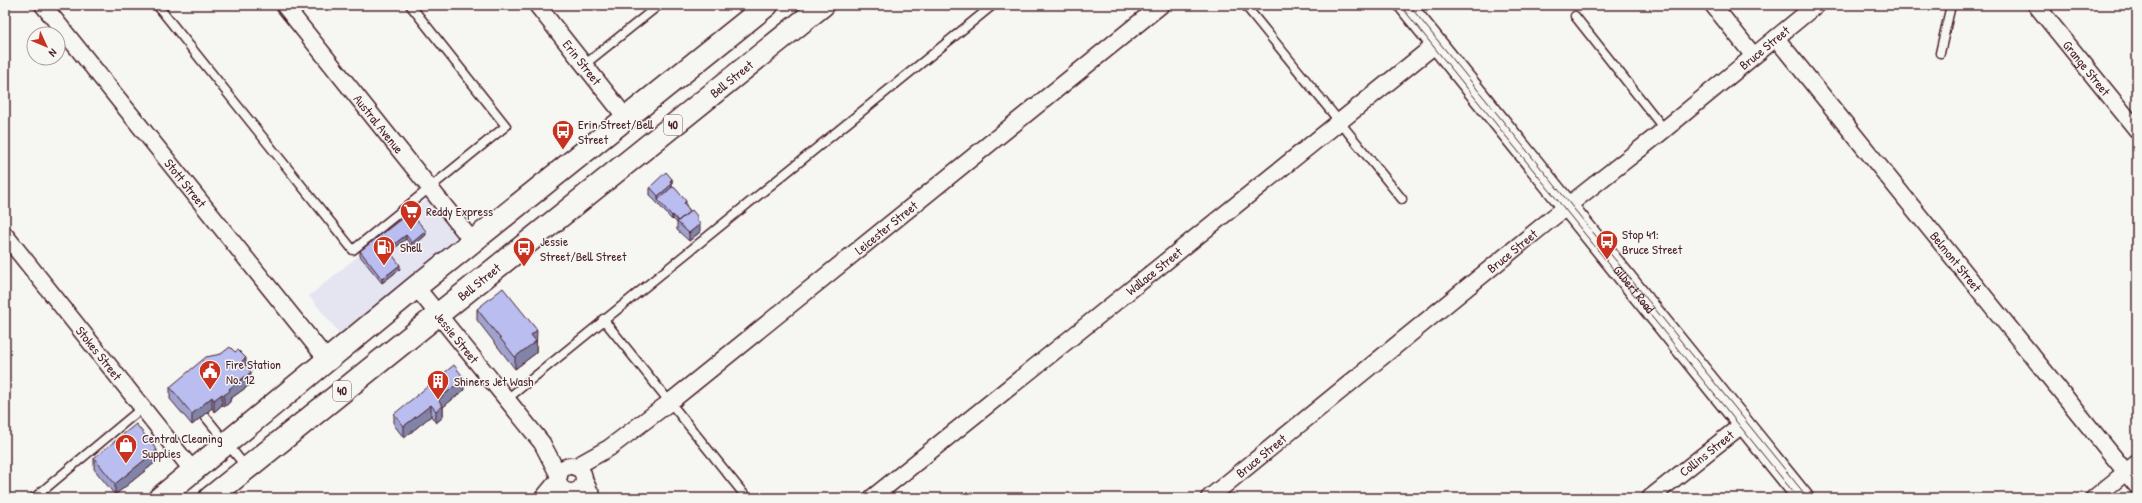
<svg xmlns="http://www.w3.org/2000/svg" width="2142" height="503" font-family="'Patrick Hand',sans-serif">
	<style>
		.built { fill: #e4e5f1 }
		.lines { fill: none; stroke-linecap: round; stroke-linejoin: round }
		.service-casing { stroke: #4a1f2b; stroke-width: 11 }
		.minor-casing { stroke: #4a1f2b; stroke-width: 19 }
		.tertiary-casing { stroke: #4a1f2b; stroke-width: 23 }
		.trunk-casing { stroke: #4a1f2b; stroke-width: 25 }
		.service { stroke: #f6f6f2; stroke-width: 8 }
		.minor { stroke: #f6f6f2; stroke-width: 16 }
		.tertiary { stroke: #f6f6f2; stroke-width: 20 }
		.trunk { stroke: #f6f6f2; stroke-width: 22 }
		.tram { stroke: #4a1f2b; stroke-width: 1 }
		.wall { fill: #9fa3ce; stroke: #4a1f2b }
		.shaded-wall { fill: #8284a7; stroke: #4a1f2b }
		.building { fill: #b9bdef; stroke: #4a1f2b }
		.labels { text-anchor: middle; stroke-width: 3; stroke-linejoin: round; paint-order: stroke }
		.shield { fill: #f6f6f2; stroke: #7e6067; stroke-width: 1 }
		.shield-label { font-size: 12px; font-weight: bold; fill: #4a1f2b }
		.street-label { font-size: 13px; fill: #4a1f2b; stroke: #f6f6f2 }
		.poi-label { font-size: 13px; fill: #4a1f2b; stroke: #f6f6f2; text-anchor: start }
	</style>
	<rect width="100%" height="100%" fill="#f6f6f2"/>
	<filter id="ink" filterUnits="userSpaceOnUse"><feTurbulence type="fractalNoise" baseFrequency=".025" numOctaves="2"/><feDisplacementMap in="SourceGraphic" scale="8" xChannelSelector="R" yChannelSelector="G"/><feConvolveMatrix kernelMatrix="1 2 1 2 8 2 1 2 1" color-interpolation-filters="sRGB"/></filter>
	<g filter="url(#ink)">
		<path class="built" d="M428,199l31,38 -119,97 -31,-38z"/>
		<g class="lines">
			<g class="service-casing">
				<path id="service" d="M157,5l196,245 153,-124 -96,-121
					M1245,5l157,194
					M1575,16l90,114
					M1940,53l11,-48
					M584,65l75,-60
					M603,319l144,179
					M507,399l486,-394
					M204,415l42,52
					M34,498l108,-90"/>
			</g>
			<g class="minor-casing">
				<g id="minor">
					<path id="s1" d="M43,5l285,356"/>
					<path id="s2" d="M284,5l189,237"/>
					<path id="s3" d="M537,5l90,114"/>
					<path d="M1713,5l40,50"/>
					<path id="s4" d="M2036,5l101,125"/>
					<path id="s5" d="M1776,38l361,448"/>
					<path id="s6" d="M5,235l188,236"/>
					<path id="s7" d="M416,287l126,156 17,33"/>
					<circle cx="571" cy="479" r="13"/>
					<path id="s8" d="M575,467l34,-19 61,-46 491,-397"/>
					<path d="M585,482l8,16"/>
					<path d="M543,498l15,-18"/>
					<path id="s9" d="M872,498l564,-454"/>
					<path id="s10" d="M1209,498l342,-279 108,-85 157,-129"/>
					<path id="s11" d="M1650,498l93,-74"/>
					<path d="M2094,498l43,-35"/>
				</g>
			</g>
			<g class="tertiary-casing">
				<g id="tertiary">
					<path id="s12" d="M1405,5l398,493"/>
				</g>
			</g>
			<g class="trunk-casing">
				<g id="trunk">
					<path d="M160,498l256,-211 351,-282"/>
					<path id="s13" d="M210,498l613,-493"/>
				</g>
			</g>
			<use href="#service" class="service"/>
			<use href="#minor" class="minor"/>
			<use href="#tertiary" class="tertiary"/>
			<use href="#trunk" class="trunk"/>
			<path class="tram" d="M1400,5l398,493
				M1409,5l399,493"/>
		</g>
		<path class="wall" d="M672,179v8l25,33 3,12 -11,9 -12,-11v-7l-4,-4 -1,1 -22,-25v-8z
			M410,212l16,23 -14,12 -6,-8 -16,13 10,17 -18,14 -22,-27v-5z
			M477,309l60,32 -1,1v11l-21,16 -38,-49z
			M221,354l25,12 5,18 -21,15v3l-6,5 -2,-2 -8,7 -2,-4 -20,17 -22,-26v-12z
			M464,390l-21,17v10l-7,6 -5,-7 -27,22 -10,-13v-11z
			M94,458l63,3 -42,34 -21,-26z"/>
		<path class="shaded-wall" d="M672,179v12l-14,9v-4z
			M686,201v4l-2,2v-4z
			M673,215v4l-1,1v-4z
			M700,224v8l-11,9v-8z
			M426,231v4l-14,12v-4z
			M406,235v4l-18,14v-4z
			M400,265v4l-18,14v-4z
			M537,330l-1,23 -21,16v-12l16,-22z
			M246,358v12l-4,-9z
			M251,372v12l-21,15v3l-6,5v-12l5,-6z
			M464,378v12l-21,17v10l-7,6v-12l2,-11z
			M222,394v11l-8,7v-12z
			M212,397v11l-20,17v-11z
			M431,405v11l-27,22v-12z
			M157,450v11l-42,34v-11z"/>
		<path class="building" d="M666,172l6,7 -2,2 2,3 -14,12 -8,-9z
			M672,187l3,1 11,13 -2,2 6,8 -12,10 -5,-6 -1,1 -14,-16z
			M692,210l5,6v4l3,4 -11,9 -12,-11z
			M410,212l16,19 -14,12 -6,-8 -18,14 12,16 -18,14 -22,-28z
			M503,288l34,42 -6,5 5,6 -21,16 -38,-48z
			M230,347l5,5 3,-2 8,8 -4,3 9,11 -22,17 1,2 -6,4 -2,-1 -8,6 -2,-3 -20,17 -22,-27 36,-30 15,-3z
			M454,365l10,13 -26,22 5,6 -7,5 -5,-6 -27,21 -10,-12z
			M136,424l21,26 -42,34 -21,-26z"/>
	</g>
	<defs>
		<g id="bus-pin" transform="scale(1.15)"><path d="M0 17L-7.5 6A9.5 9.5 0 1 1 7.5 6Z" fill="#c8321e" stroke="#f6f6f2"/><path d="M-5-6H5V4H4V6H2V4H-2V6H-4V4H-5ZM-3.5-4V0h7V-4ZM-3.5 1.2v1.5H-2V1.2ZM2 1.2v1.5H3.5V1.2Z" fill="#fff"/></g>
		<g id="supermarket-pin" transform="scale(1.15)"><path d="M0 17L-7.5 6A9.5 9.5 0 1 1 7.5 6Z" fill="#c8321e" stroke="#f6f6f2"/><path d="M-6-5.5h2.5l.6 2H6L4.5 2H-2.5L-4.4-4H-6ZM-1.5 3.2a1.3 1.3 0 1 0 .1 0ZM3 3.2a1.3 1.3 0 1 0 .1 0Z" fill="#fff"/></g>
		<g id="fuel-pin" transform="scale(1.15)"><path d="M0 17L-7.5 6A9.5 9.5 0 1 1 7.5 6Z" fill="#c8321e" stroke="#f6f6f2"/><path d="M-5.5-6h7V0h2V4h1.3V-2.5L3-4.5l.8-.8L6-3V5H2.5V1h-1V6h-7ZM-4.2-4.7v3.2H.2V-4.7Z" fill="#fff"/></g>
		<g id="civic-pin" transform="scale(1.15)"><path d="M0 17L-7.5 6A9.5 9.5 0 1 1 7.5 6Z" fill="#c8321e" stroke="#f6f6f2"/><path d="M-.6-6.5H3V-4.5H.6V-3L4-1V1h2V6H-6V1h2V-1L-.6-3ZM-1.2 2.5V6h2.4V2.5Z" fill="#fff"/></g>
		<g id="building-pin" transform="scale(1.15)"><path d="M0 17L-7.5 6A9.5 9.5 0 1 1 7.5 6Z" fill="#c8321e" stroke="#f6f6f2"/><path d="M-4-6H4V6H1V3H-1V6H-4ZM-2.5-4.3h1.7v1.8h-1.7ZM.8-4.3h1.7v1.8H.8ZM-2.5-1h1.7V.8h-1.7ZM.8-1h1.7V.8H.8Z" fill="#fff"/></g>
		<g id="shop-pin" transform="scale(1.15)"><path d="M0 17L-7.5 6A9.5 9.5 0 1 1 7.5 6Z" fill="#c8321e" stroke="#f6f6f2"/><path d="M-5-2.5h2.3a2.7 3.5 0 0 1 5.4 0H5L5.5 6h-11ZM-1.5-2.5h3a1.5 2.3 0 0 0-3 0Z" fill="#fff"/></g>
	</defs>
	<g fill-rule="evenodd">
		<use href="#bus-pin" x="563" y="131"/>
		<use href="#supermarket-pin" x="411" y="211"/>
		<use href="#bus-pin" x="1607" y="241"/>
		<use href="#fuel-pin" x="384" y="247"/>
		<use href="#bus-pin" x="524" y="248"/>
		<use href="#civic-pin" x="210" y="371"/>
		<use href="#building-pin" x="438" y="381"/>
		<use href="#shop-pin" x="126" y="445"/>
	</g>
	<g class="labels">
		<g class="shield">
			<rect x="664" y="115" width="18" height="20" rx="3"/>
			<rect x="333" y="381" width="18" height="20" rx="3"/>
		</g>
		<g class="shield-label">
			<text x="673" y="129">40</text>
			<text x="342" y="395">40</text>
		</g>
		<g class="street-label">
			<text dy="5" stroke="none"><textPath href="#s10" startOffset="715">Bruce Street</textPath></text>
			<text dy="5" stroke="none"><textPath href="#s3" startOffset="73">Erin Street</textPath></text>
			<text dy="5" stroke="none"><textPath href="#s4" startOffset="81">Grange Street</textPath></text>
			<text dy="5" stroke="none"><textPath href="#s13" startOffset="669">Bell Street</textPath></text>
			<text dy="5" stroke="none"><textPath href="#s2" startOffset="152">Austral Avenue</textPath></text>
			<text dy="5" stroke="none"><textPath href="#s1" startOffset="228">Stott Street</textPath></text>
			<text dy="5" stroke="none"><textPath href="#s8" startOffset="393">Leicester Street</textPath></text>
			<text dy="5" stroke="none"><textPath href="#s10" startOffset="391">Bruce Street</textPath></text>
			<text dy="5" stroke="none"><textPath href="#s5" startOffset="287">Belmont Street</textPath></text>
			<text dy="5" stroke="none"><textPath href="#s9" startOffset="362">Wallace Street</textPath></text>
			<text dy="5" stroke="none"><textPath href="#s13" startOffset="345">Bell Street</textPath></text>
			<text dy="5" stroke="none"><textPath href="#s12" startOffset="365">Gilbert Road</textPath></text>
			<text dy="5" stroke="none"><textPath href="#s7" startOffset="65">Jessie Street</textPath></text>
			<text dy="5" stroke="none"><textPath href="#s6" startOffset="151">Stokes Street</textPath></text>
			<text dy="5" stroke="none"><textPath href="#s11" startOffset="72">Collins Street</textPath></text>
			<text dy="5" stroke="none"><textPath href="#s10" startOffset="67">Bruce Street</textPath></text>
		</g>
		<g class="poi-label">
			<text x="578" y="129">Erin Street/Bell<tspan x="578" dy="15">Street</tspan></text>
			<text x="426" y="216">Reddy Express</text>
			<text x="1622" y="239">Stop 41:<tspan x="1622" dy="15">Bruce Street</tspan></text>
			<text x="540" y="246">Jessie<tspan x="540" dy="15">Street/Bell Street</tspan></text>
			<text x="400" y="252">Shell</text>
			<text x="226" y="369">Fire Station<tspan x="226" dy="15">No. 12</tspan></text>
			<text x="454" y="386">Shiners Jet Wash</text>
			<text x="142" y="443">Central Cleaning<tspan x="142" dy="15">Supplies</tspan></text>
		</g>
	</g>
	<rect width="2142" height="503" fill="none" stroke="#f6f6f2" stroke-width="20"/>
	<rect x="10" y="10" width="2122" height="483" fill="none" stroke="#4a1f2b" stroke-width="1.5" filter="url(#ink)"/>
	<g transform="translate(46 46) rotate(134)"><circle r="19" fill="#f6f6f2" stroke="#b1a0a2"/>
	<path d="M0-3L7 15L0 10L-7 15Z" fill="#c8321e"/>
	<text y="-6" font-size="11" font-weight="bold" text-anchor="middle" fill="#4a1f2b">N</text>
	</g>
</svg>
